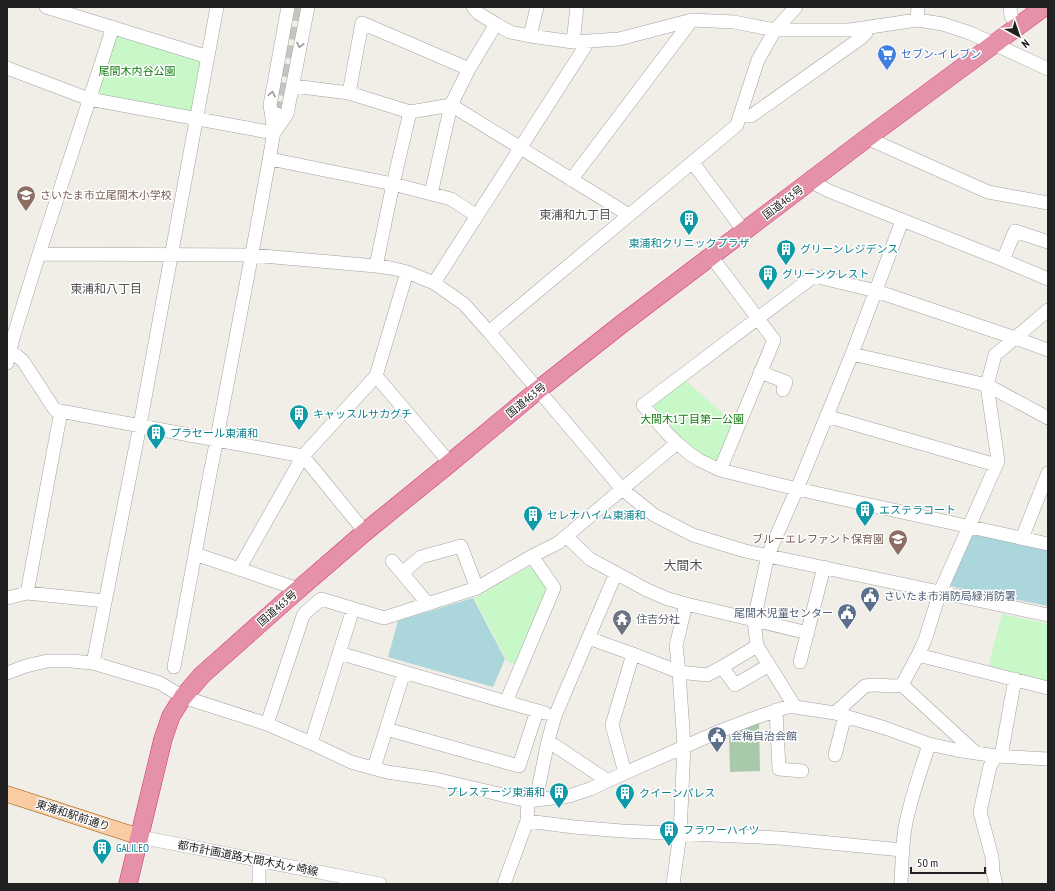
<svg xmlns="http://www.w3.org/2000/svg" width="1055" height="891" font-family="'PT Sans Narrow','Noto Sans JP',sans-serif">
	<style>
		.cemetery { fill: #a9c9ab }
		.park { fill: #c8f8c7 }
		.water { fill: #aad6dc }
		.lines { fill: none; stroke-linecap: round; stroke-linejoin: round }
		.minor-tunnel { stroke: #c7c4bf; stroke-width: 13; stroke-dasharray: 13 6; stroke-linecap: butt }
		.minor-casing { stroke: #a2a2a2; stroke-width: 14 }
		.major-casing { stroke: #985a05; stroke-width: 17 }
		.highway-casing { stroke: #d62d77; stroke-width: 19 }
		.minor { stroke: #fff; stroke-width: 13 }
		.major { stroke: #f9cca4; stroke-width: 16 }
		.highway { stroke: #e592a9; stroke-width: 18 }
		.oneway { stroke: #9b9b9b }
		.labels { text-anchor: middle; stroke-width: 3; stroke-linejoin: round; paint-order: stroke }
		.shop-label { font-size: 11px; fill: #366cbe; stroke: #fff; text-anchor: start }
		.park-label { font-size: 11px; fill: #117d10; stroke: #fff }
		.education-label { font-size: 11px; fill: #785e54; stroke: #fff; text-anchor: start }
		.street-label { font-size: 11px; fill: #212121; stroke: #fff }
		.culture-label { font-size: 11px; fill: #0d838f; stroke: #fff; text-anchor: start }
		.service-label { font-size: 11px; fill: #4e5e75; stroke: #fff; text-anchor: start }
		.worship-label { font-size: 11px; fill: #5b616d; stroke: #fff; text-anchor: start }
		.neighbourhood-label { font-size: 12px; fill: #545454; stroke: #fff }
		.quarter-label { font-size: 13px; fill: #545454; stroke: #fff }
	</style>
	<rect width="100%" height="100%" fill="#f1ede7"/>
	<path class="cemetery" d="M759,721l1,50 -30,1 -1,-39z"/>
	<path class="park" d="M118,33l86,29 -12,51 -91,-18 -4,-3 17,-56z
		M686,381l48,42 -15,38 -4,2 -24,-15 -17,-13 -22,-26 1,-5z
		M529,567h4l15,19 -32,79 -9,-4 -33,-63z
		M1002,614l46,10v60l-60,-16z"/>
	<path class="water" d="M971,531l77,18v57l-99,-20z
		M473,598l32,61 -12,28 -105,-30 10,-36z"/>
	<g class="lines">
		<path class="minor-tunnel" d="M277,114l20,-107"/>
		<g class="minor-casing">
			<path id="minor" d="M46,7l162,50
				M473,7l5,6 18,11 14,8 20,4 43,6 46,-3 73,-19 42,2 41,8h75l67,-10 26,4 27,9 78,36
				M1010,7l1,9 7,10
				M917,20l1,-13
				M530,36l7,-29
				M573,42l4,-35
				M7,68l82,31 185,34
				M293,86l56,7 61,19 41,-7 178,110
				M349,93l13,-70 107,46
				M740,115l5,1h6l110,-78 5,-5 1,-5
				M273,125l-3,-20 18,-98
				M276,130l11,-16 21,-107
				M867,138l121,54 60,11
				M270,159l123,25 58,15 26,17
				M693,163l51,68
				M571,180l121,-160
				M810,181l19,10 174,69 45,19
				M431,194l20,-89 18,-36 27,-45
				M39,254l213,1 124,11 15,2 16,4 27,11 30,21 25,28 133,157 32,26 39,20 52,16 303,64
				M711,256l63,84 -54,130
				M1003,260l12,-29 33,11
				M376,266l17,-82 17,-72
				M434,283l154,-241
				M489,332l248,-207 3,-10 18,-55 17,-30 21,-23
				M10,352l7,4 6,5 32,49 248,46 62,76
				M852,354l135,31 61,33
				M7,363l6,-25 26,-84 74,-227
				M760,372l26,10 -3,8
				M376,376l74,87
				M826,416l170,49
				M677,443l-11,-11 -23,-27 171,-129 62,15 139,47 33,12
				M566,536l24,23 57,31 21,9 18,5 68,16 14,-65 29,-66 55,-135 50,-133
				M1022,538l26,-65
				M195,554l103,35
				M392,561l36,43
				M239,569l64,-113 73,-80 31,-104
				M402,573l19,-16 40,-11 16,42
				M27,593l34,-182
				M7,598l20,-5 78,8
				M588,638l45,16 46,18 -3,-26 10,-42
				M339,653l65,19
				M918,655l130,33
				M800,662l24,-95
				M93,663l47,-238 77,-418
				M769,665l-12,-19 -3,-26 54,13
				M174,667c14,-77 28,-153 43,-229 20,-108 42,-216 60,-324
				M722,667l35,-21
				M7,673l19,-7 21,-5h24l22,2 67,20 23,14 84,27 44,19 40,19 36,10 48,7 93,22 41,-5 21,-7 35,-16 95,-42 37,-14 30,-10h8l40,6 50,15 44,16 27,6 40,6 52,3
				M902,685l16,-30 7,-15 15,-48 58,-131 -11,-76 8,-30 53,-45
				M506,702l39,11
				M776,710l3,59 23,2
				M835,713l30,-27c13,-3 25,2 37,-1l74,68
				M267,724l36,-108 3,-4 15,-13 63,19 93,-30 55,-32
				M386,729l133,37 18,-55
				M548,741l60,40
				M311,743l42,-134
				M835,755l10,-40
				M1001,756l14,-77
				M374,768l30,-96 102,30 48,-114 -22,-32 26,-13 119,-100 13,11 9,6 21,10 77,19 251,55
				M625,773l-13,-48 21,-71
				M536,800l12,-59 7,-25 61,-143
				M527,821l47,6 48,4 157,7 123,12
				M140,837l240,47
				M259,860v24
				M504,884l23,-63 1,-20
				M673,884l7,-50 4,-88 -5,-74 28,3 15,-8 13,18 34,-20 26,42
				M901,884c1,-19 1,-38 4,-56 5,-29 16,-57 24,-84
				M996,884l-3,-12 -1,-15 -12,-45 10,-46 6,-10"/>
		</g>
		<g class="major-casing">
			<path id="major" d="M7,794l133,43"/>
		</g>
		<g class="highway-casing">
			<path id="highway" d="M128,884l35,-145 8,-23 12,-19 19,-22 89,-79 74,-64 85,-69 88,-73 85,-67 244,-185 177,-131"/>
		</g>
		<use href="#minor" class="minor"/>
		<use href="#major" class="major"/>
		<use href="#highway" class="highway"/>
	</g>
	<defs><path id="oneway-chevron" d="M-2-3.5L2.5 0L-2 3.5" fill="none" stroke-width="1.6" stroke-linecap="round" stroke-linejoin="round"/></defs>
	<g class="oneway">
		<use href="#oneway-chevron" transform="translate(300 45) rotate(101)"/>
		<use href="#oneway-chevron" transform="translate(272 94) rotate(-79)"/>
	</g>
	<defs>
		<g id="supermarket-pin" transform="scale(1)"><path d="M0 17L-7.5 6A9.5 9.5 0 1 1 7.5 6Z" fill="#3f7fe0" stroke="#fff"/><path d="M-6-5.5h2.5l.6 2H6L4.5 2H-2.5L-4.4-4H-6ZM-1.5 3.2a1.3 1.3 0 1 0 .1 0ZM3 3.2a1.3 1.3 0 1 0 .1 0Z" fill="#fff"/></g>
		<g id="school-pin" transform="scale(1)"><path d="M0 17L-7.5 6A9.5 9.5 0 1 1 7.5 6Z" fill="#8d6e63" stroke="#fff"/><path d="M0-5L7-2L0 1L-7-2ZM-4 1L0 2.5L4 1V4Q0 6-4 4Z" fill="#fff"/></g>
		<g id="building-pin" transform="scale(1)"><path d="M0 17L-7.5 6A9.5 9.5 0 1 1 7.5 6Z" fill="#0f9aa8" stroke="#fff"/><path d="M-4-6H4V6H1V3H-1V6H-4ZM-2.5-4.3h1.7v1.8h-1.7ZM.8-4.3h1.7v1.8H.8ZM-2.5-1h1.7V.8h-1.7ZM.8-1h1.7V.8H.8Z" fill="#fff"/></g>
		<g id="civic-pin" transform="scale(1)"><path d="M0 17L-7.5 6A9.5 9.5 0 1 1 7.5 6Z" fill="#5c6f8a" stroke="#fff"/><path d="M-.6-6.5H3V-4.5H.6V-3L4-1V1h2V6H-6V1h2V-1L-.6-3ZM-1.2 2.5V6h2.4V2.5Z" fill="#fff"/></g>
		<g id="temple-pin" transform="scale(1)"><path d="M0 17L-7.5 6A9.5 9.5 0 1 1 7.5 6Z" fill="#6b7280" stroke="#fff"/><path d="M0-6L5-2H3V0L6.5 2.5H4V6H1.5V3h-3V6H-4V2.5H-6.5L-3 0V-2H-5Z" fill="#fff"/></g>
	</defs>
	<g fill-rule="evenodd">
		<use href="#supermarket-pin" x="887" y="54"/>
		<use href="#school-pin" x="26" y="195"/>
		<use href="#building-pin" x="689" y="219"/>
		<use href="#building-pin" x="786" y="249"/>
		<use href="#building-pin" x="768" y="274"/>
		<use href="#building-pin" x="299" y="414"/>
		<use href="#building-pin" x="156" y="433"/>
		<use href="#building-pin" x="865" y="510"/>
		<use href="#building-pin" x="533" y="515"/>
		<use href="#school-pin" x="898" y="539"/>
		<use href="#civic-pin" x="870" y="596"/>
		<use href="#civic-pin" x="847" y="613"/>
		<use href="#temple-pin" x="622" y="619"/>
		<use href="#civic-pin" x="717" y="736"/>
		<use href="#building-pin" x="559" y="792"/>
		<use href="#building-pin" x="625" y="793"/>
		<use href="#building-pin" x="669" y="830"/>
		<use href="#building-pin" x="102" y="848"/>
	</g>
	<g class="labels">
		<g class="shop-label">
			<text x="901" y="58">セブン-イレブン</text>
		</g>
		<g class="park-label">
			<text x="137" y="75">尾間木内谷公園</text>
			<text x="692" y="423">大間木1丁目第一公園</text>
		</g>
		<g class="education-label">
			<text x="40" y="199">さいたま市立尾間木小学校</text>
			<text x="884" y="543" text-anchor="end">ブルーエレファント保育園</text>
		</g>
		<g class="street-label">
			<text transform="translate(783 202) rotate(-37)" y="4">国道463号</text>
			<text transform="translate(526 400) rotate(-39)" y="4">国道463号</text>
			<text transform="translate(277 608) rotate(-41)" y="4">国道463号</text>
			<text transform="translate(73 815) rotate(18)" y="4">東浦和駅前通り</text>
			<text transform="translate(248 858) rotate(11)" y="4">都市計画道路大間木丸ヶ崎線</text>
		</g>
		<g class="culture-label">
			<text x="689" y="247" text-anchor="middle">東浦和クリニックプラザ</text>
			<text x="800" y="253">グリーンレジデンス</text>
			<text x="782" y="278">グリーンクレスト</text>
			<text x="313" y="418">キャッスルサカグチ</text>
			<text x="170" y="437">プラセール東浦和</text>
			<text x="879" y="514">エステラコート</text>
			<text x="547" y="519">セレナハイム東浦和</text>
			<text x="545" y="796" text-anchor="end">プレステージ東浦和</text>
			<text x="639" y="797">クイーンパレス</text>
			<text x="683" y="834">フラワーハイツ</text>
			<text x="116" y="852">GALILEO</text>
		</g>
		<g class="service-label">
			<text x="884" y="600">さいたま市消防局緑消防署</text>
			<text x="833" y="617" text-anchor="end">尾間木児童センター</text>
			<text x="731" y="740">会梅自治会館</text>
		</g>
		<g class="worship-label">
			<text x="636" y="623">住吉分社</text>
		</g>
		<g class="neighbourhood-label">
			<text x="575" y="219">東浦和九丁目</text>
			<text x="106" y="293">東浦和八丁目</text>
		</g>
		<g class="quarter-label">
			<text x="683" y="570">大間木</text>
		</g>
	</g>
	<rect width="1055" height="891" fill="none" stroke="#212121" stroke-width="16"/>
	<g transform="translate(1019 36) rotate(140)" stroke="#ffffff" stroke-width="3" paint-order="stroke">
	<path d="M0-3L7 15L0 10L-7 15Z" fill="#212121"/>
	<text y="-6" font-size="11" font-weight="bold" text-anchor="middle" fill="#212121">N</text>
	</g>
	<path d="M911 867v6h74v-6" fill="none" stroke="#212121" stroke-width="2"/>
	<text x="917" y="867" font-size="12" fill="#212121" stroke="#ffffff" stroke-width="3" paint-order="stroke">50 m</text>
</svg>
